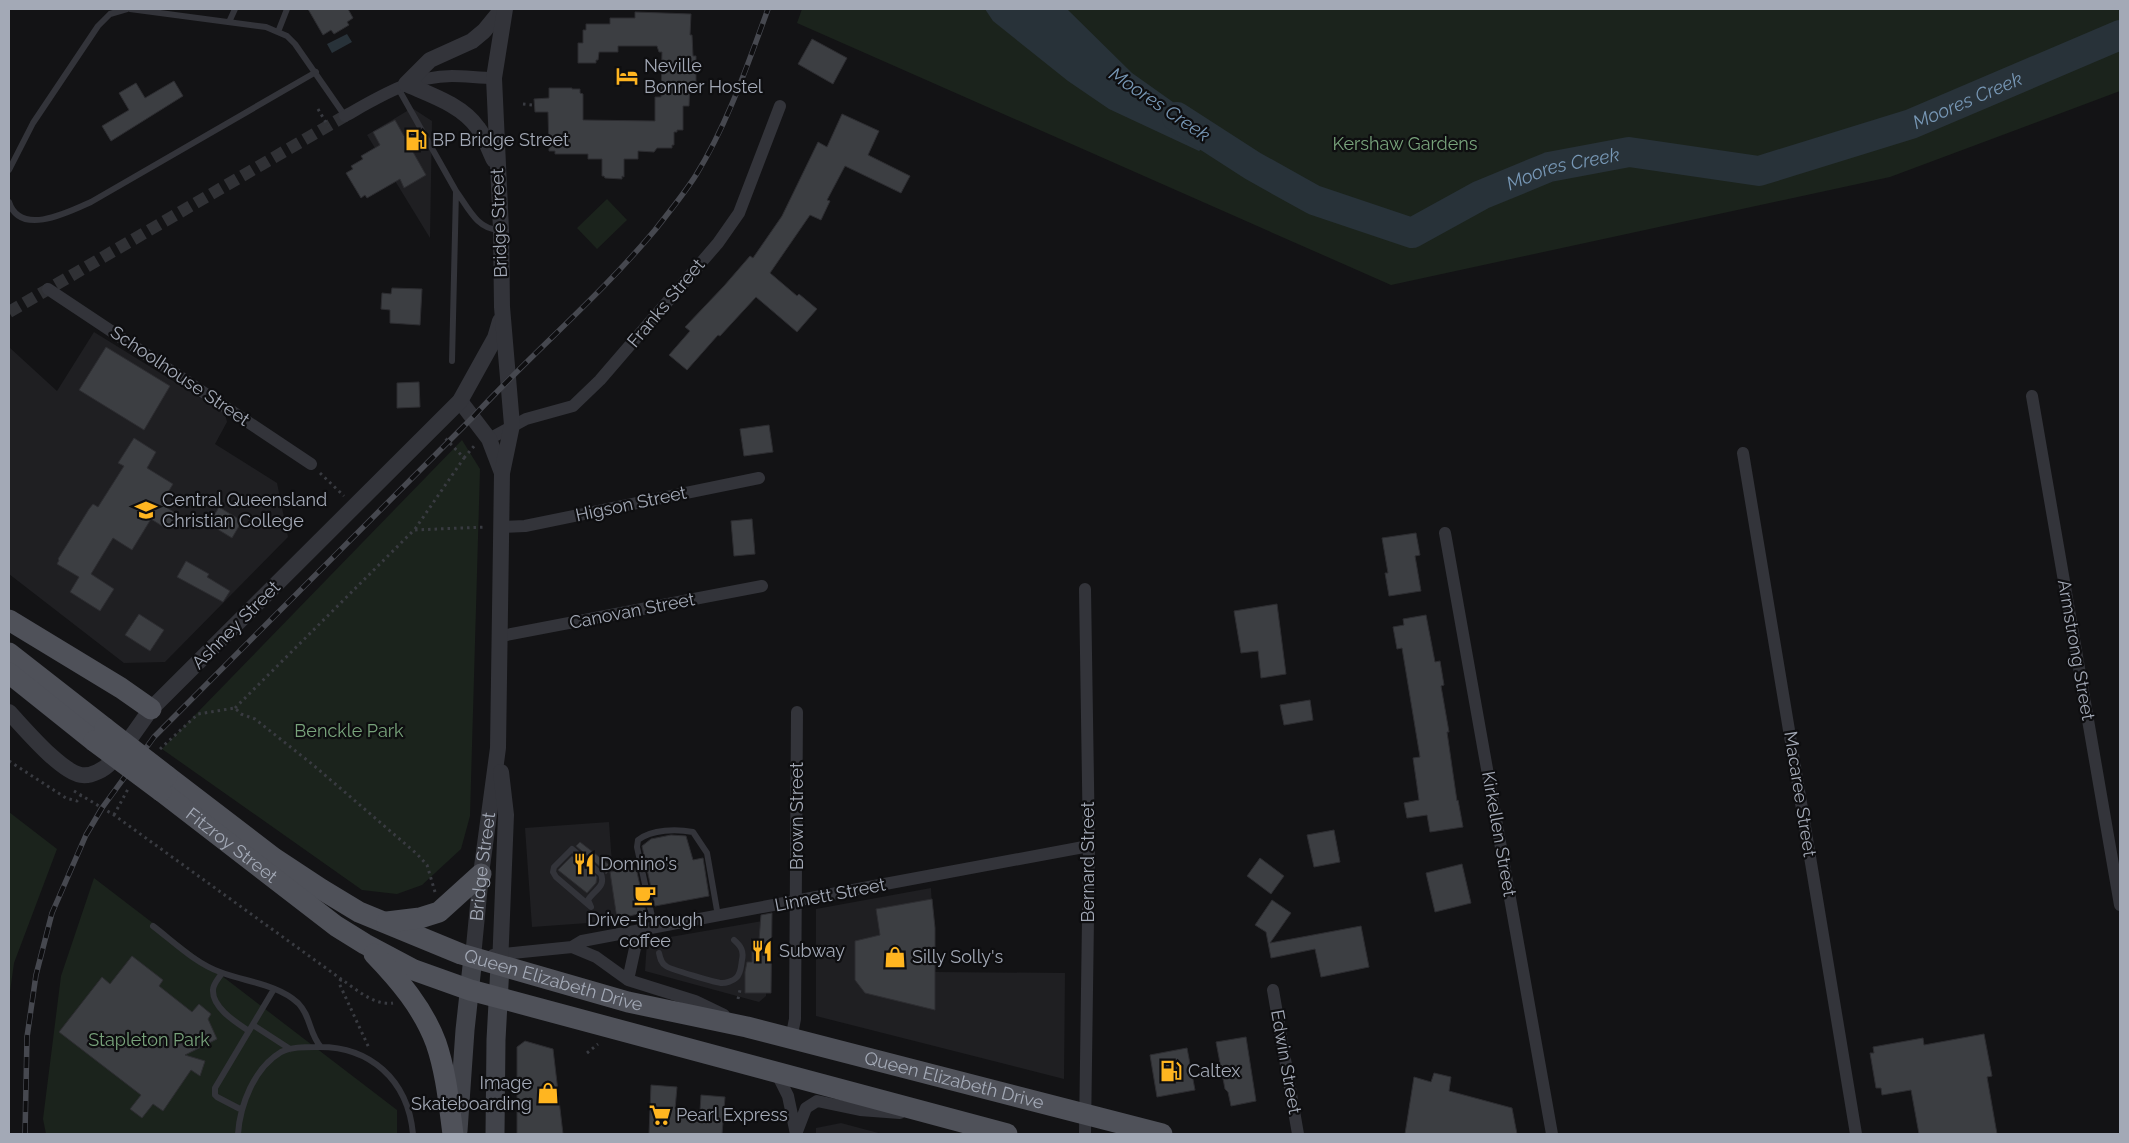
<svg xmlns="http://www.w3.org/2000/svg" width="2129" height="1143" font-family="Raleway,sans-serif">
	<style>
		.built { fill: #1f1f22 }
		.green { fill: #1b231c }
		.water { fill: #283239 }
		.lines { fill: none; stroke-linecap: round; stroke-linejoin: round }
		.river { stroke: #283239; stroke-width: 30 }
		.building { fill: #3c3e42; stroke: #2d2d31 }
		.minor-tunnel { stroke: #303135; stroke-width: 12; stroke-dasharray: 12 6; stroke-linecap: butt }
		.path { stroke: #393b41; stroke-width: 3; stroke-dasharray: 2.5 4; stroke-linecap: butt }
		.service { stroke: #33343a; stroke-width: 6 }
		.minor { stroke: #33343a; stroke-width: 12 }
		.tertiary { stroke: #33343a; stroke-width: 16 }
		.secondary { stroke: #41434a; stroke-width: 19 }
		.primary { stroke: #4f5159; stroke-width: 21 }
		.rail-casing { stroke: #46484f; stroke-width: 5.5 }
		.rail { stroke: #0e0e10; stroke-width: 4; stroke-dasharray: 11; stroke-linecap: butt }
		.primary-bridge { stroke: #4f5159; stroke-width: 21 }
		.labels { text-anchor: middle; stroke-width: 4.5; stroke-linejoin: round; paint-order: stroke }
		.poi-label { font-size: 18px; fill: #a3a9b6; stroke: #0e0e10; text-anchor: start }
		.park-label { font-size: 18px; fill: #78a37b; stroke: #0e0e10 }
		.street-label { font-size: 18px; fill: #a3a9b6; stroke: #0e0e10 }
		.water-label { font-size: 19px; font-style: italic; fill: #7797b5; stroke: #0e0e10 }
	</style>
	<rect width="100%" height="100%" fill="#131315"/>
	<path class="built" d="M412,108l20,13 -2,117 -63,-103z
		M94,332l131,81 2,9 -12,22 62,39 11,54 -123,125 -41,1 -115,-89v-227l48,44z
		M609,822l7,99 -84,6 -7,-99z
		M931,888l4,84 130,1 -1,106 -248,-63v-107z
		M768,920l-2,76 -7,6 -114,-31 2,-30z
		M841,1123l41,11h-66v-6z"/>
	<path class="green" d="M802,9h1318v82l-230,86 -499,108 -594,-262z
		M607,199l20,21 -30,29 -20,-21z
		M462,440l18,29 -10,347 -9,33 -39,36 -25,9 -35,-4 -200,-141z
		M9,812l48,37 -43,114 -5,36z
		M94,878l303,232v24h-351l-3,-15 18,-143z"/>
	<path class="water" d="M985,9h82l65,64 86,61 -19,17 -90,-42 -41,-28 -75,-60z
		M347,34l5,8 -20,11 -5,-9z"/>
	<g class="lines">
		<path class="river" id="s1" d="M1177,117l76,49 61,34 98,33 69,-38 68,-28 80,-15 130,19 152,-47 209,-89"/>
	</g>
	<path class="building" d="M308,9h40l5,9 -6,4 2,3 -15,9 -3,-4 -8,5z
		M635,12l56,2 -1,21h2l1,21h3v26h-6l-1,24h-6v24h-6v2h-3v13h-2v3h-15l-3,4 -16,-1v8h-14v18l-2,-1v3l-17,-1 -1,-2h-2v-17h-14v-5h-33v-3h-6l-1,-39h-13l-1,-13 15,-1v-10h23v1h8v4l3,1v26l72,1v-24h6l1,-45h-3l-2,-6h-39v6h-19l-1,8h-2v3h-18v-20h5v-13h3v-6h24v-6h25z
		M812,39l35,19 -14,26 -35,-20z
		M174,81l9,15 -72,45 -9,-15 27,-16 -10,-17 17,-10 9,15z
		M842,114l37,17 -11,24 42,21 -9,17 -56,-27 -18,34 3,1 -9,19 -11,-5 -40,58 27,23 2,-2 18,15 -20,23 -41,-35 -36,39 -2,-1 -31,35 -18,-15 21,-24 -5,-4 39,-41 26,-30 3,2 29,-42 36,-74 9,5z
		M395,120l9,16 12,-6 9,16 -12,6 13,23 -22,13 -4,-9 -33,19 -2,-3 -4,3 -15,-25 7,-4 -2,-3 12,-7 -2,-3 19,-11 -7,-13z
		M392,288l30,1 -2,36 -30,-2v-13l-9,-1 1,-16 9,1z
		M106,347l64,39 -26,44 -65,-40z
		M419,382l1,25 -23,1v-25z
		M769,425l4,27 -29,4 -4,-27z
		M134,438l22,14 -9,16 26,16 -12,20 16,10 -10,15 -16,-10 -19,31 -19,-12 -22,36 23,15 -14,22 -30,-19 9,-15 -22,-13 2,-4 -1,-1 31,-50 4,-5 5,3 26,-41 -6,-3z
		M219,507l23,14 -10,17 -23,-14z
		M752,519l3,35 -21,2 -3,-35z
		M1416,533l4,22 -5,1 6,35 -32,5 -4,-23h3l-6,-35z
		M186,561l23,13 -2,3 23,14 -7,11 -46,-25z
		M1277,604l9,70 -25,4 -3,-27 -17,2 -7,-42z
		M139,614l25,16 -14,21 -25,-16z
		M1426,615l9,47 5,-1 4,24 -3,1 8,46h-2l10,69 1,-1 5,27 -33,5 -3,-17 -20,3 -3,-15 15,-3 -6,-42 7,-1 -18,-109 -5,1 -4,-22 11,-2 -1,-6z
		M1310,700l3,20 -29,5 -4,-20z
		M1334,830l6,32 -26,5 -7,-32z
		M671,835l15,1 7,24 10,-2 6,38 -54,10 -13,-60 9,-7z
		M580,842l32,25 -6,7 -2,-4 -28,-24z
		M572,856l25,21 -1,6 -9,10 -29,-23z
		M1260,858l24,18 -13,18 -24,-18z
		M1462,864l9,39 -36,9 -9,-39z
		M636,868l10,44 -29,7 -7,-47z
		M932,899l3,29v82l-70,-17 -10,-13v-39l25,-6 -4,-26z
		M1272,900l19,13 -21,30 91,-17 8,41 -48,10 -6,-28 -44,9 -5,-26 -11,-7z
		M772,913l-1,80h-26v-21l2,-10h5v-23l7,1 2,-25z
		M132,956l31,24 -4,6 33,26 7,-8 12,10 -3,5 9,20 -32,16 20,6 -5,15 -9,-6 -28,41 -10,-7 -11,14 -12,-9 11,-14 -82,-63 43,-55 8,7z
		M1984,1034l8,42 -5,1 10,57h-78l-8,-44 -29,5 -1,-7h-5l-6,-35h4l-1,-6 50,-9 1,7z
		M1246,1037l10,64 -25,5 -3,-14 -3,-3 -9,-47z
		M525,1041l28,8 10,85h-46v-87z
		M1187,1048l8,42 -38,7 -7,-42z
		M1434,1073l17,4 -2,14 63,17 5,26h-112l9,-57 17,5z
		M651,1085l26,2 -2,22 25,2 1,-16 24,2 -3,37h-73z"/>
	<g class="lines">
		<path class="minor-tunnel" d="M9,312l336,-196"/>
		<path class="path" d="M523,104l9,1
			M318,109l10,17
			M464,458l11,-13
			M320,473l24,23
			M415,529l49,-71 -20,-21
			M235,708l179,-178 72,-3
			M160,749l38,-35 37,-6 6,6 14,5 57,45 105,90 10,11 8,27
			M9,761l57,37 11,3 4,-6
			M74,791l40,24 227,164c15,10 33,27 52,24
			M114,815l14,-26
			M341,979l-2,4 30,65
			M738,999l2,-9
			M587,1053l11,-9"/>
		<path class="service" d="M130,9l136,18 21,9 8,8 50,72
			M229,22l6,-13
			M278,32l9,-23
			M398,88l58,103
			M9,170l24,-47 65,-97 12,-12 17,-5
			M9,202c11,35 60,10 82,0l225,-130
			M452,361l4,-170c13,18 21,38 43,39
			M572,849l29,25c5,13 -7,16 -13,26l3,7 -35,-30 -3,-5 1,-5z
			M153,926c21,16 42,37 67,46 26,10 57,12 78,31 13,13 11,31 23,44
			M654,926l-17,-79 1,-7c14,-11 39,-11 55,-8l14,21 11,63
			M659,953c1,5 2,10 7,13 3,3 51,17 56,17 4,0 11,-2 14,-5 5,-4 5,-12 6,-18 2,-9 -1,-14 -8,-20
			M222,973c-3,5 -9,11 -9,17 -1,18 24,33 36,41
			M253,1025l37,24
			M242,1110l-25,-13 -2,-2v-7l59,-99
			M238,1134c2,-29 16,-66 43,-82 10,-5 23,-5 34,-5 55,-2 93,33 98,87"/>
		<path class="minor" d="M345,116c34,-19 67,-40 107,-40 14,0 28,2 42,2
			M48,289l263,175
			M2032,396l88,509
			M489,439l37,-20 47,-13 27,-26 118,-137 21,-30 41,-107
			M1743,453l113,681
			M502,527l23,-1 234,-48
			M1445,533l107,601
			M501,636l261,-50
			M572,947l10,-6c169,-33 338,-63 507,-95
			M493,955l79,-8 24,10 32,23 67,21 29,14
			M628,980l11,-50
			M1273,990l25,144
			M791,1039l4,-20 2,-307
			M776,1072l12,24 8,38
			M796,1134l10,-26 11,-7 43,9 40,3
			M1085,1134l4,-288 -4,-257"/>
		<g class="tertiary">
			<path d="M494,160c-5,-10 -9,-23 -16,-32 -16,-23 -47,-33 -72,-44l24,-24 42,-19 12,-10 18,-22"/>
			<path d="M460,401l29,38 13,34"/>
			<path d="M9,712c16,17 51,59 72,63 10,2 24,-6 30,-13 15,-16 27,-35 40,-53l309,-308 35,-63 5,-17"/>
			<path id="s2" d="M473,957l8,-83 17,-126 4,-275 10,-48 -10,-118 -1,-77 -7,-152 11,-69"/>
			<path d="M500,966l6,-151 -5,-43"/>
		</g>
		<path class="secondary" d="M458,1131l7,-101 8,-73
			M495,1134l1,-94 4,-74"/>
		<g class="primary">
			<path d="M9,620l112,68 30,21"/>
			<path d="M9,653l96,75"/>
			<path d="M9,673l85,68"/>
			<path id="s3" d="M167,776l107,82 47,31 38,23 102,42 167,48 119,25 415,107"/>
			<path id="s4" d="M161,791l175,135 29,18 49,26 56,20 537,144"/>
			<path d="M387,922l33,-4 19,-6 42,-38"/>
			<path d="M374,954c25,26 49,54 62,89 10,29 13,61 17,91"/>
		</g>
		<g class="rail-casing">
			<path id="rail" d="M25,1134l2,-97 9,-62 16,-62 34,-78 16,-27 52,-71 319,-320c59,-64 126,-120 182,-187 14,-18 29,-36 41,-55 32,-52 51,-109 72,-166"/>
		</g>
		<use href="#rail" class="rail"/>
		<path class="primary-bridge" d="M105,728l62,48
			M94,741l67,50"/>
	</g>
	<defs>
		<g id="hotel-bare" transform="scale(1.725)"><path d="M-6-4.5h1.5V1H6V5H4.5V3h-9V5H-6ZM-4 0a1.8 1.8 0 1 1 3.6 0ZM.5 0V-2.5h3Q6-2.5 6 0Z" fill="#ffb520" stroke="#0e0e10" stroke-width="2.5" paint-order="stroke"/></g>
		<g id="fuel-bare" transform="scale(1.725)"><path d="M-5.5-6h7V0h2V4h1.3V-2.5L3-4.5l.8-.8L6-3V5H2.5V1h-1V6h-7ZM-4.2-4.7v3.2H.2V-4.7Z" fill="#ffb520" stroke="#0e0e10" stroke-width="2.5" paint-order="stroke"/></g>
		<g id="school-bare" transform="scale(1.725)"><path d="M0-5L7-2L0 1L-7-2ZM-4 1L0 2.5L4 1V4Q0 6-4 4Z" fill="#ffb520" stroke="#0e0e10" stroke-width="2.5" paint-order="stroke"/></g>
		<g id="restaurant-bare" transform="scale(1.725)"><path d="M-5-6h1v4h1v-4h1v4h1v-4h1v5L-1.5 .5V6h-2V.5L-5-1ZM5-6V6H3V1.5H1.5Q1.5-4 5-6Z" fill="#ffb520" stroke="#0e0e10" stroke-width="2.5" paint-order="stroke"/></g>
		<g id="cafe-bare" transform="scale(1.725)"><path d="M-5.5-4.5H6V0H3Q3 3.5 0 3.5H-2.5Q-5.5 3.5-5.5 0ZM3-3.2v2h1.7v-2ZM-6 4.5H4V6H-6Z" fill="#ffb520" stroke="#0e0e10" stroke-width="2.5" paint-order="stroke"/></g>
		<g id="shop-bare" transform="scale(1.725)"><path d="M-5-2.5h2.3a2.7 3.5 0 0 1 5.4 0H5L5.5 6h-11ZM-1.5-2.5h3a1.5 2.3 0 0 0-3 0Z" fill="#ffb520" stroke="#0e0e10" stroke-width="2.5" paint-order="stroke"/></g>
		<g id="supermarket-bare" transform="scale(1.725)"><path d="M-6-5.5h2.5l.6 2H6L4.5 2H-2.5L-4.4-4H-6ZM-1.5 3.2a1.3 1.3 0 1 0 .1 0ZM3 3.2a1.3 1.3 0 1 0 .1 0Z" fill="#ffb520" stroke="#0e0e10" stroke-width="2.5" paint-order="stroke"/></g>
	</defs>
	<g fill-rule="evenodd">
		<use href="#hotel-bare" x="627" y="76"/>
		<use href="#fuel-bare" x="416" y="140"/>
		<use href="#school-bare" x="146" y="510"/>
		<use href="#restaurant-bare" x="584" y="864"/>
		<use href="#cafe-bare" x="645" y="895"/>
		<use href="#restaurant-bare" x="762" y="951"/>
		<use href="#shop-bare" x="895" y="957"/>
		<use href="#fuel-bare" x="1171" y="1071"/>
		<use href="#shop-bare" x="548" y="1093"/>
		<use href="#supermarket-bare" x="660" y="1115"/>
	</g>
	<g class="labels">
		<g class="poi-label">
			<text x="644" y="72">Neville<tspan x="644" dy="21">Bonner Hostel</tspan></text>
			<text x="432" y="146">BP Bridge Street</text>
			<text x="162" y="506">Central Queensland<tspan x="162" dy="21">Christian College</tspan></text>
			<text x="600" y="870">Domino's</text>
			<text x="645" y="926" text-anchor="middle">Drive-through<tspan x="645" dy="21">coffee</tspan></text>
			<text x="779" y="957">Subway</text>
			<text x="912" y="963">Silly Solly's</text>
			<text x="1188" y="1077">Caltex</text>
			<text x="532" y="1089" text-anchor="end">Image<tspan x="532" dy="21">Skateboarding</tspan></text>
			<text x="676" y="1121">Pearl Express</text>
		</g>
		<g class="park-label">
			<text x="1405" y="150">Kershaw Gardens</text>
			<text x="349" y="737">Benckle Park</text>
			<text x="149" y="1046">Stapleton Park</text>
		</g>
		<g class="street-label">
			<text transform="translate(499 223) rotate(-92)" y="6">Bridge Street</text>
			<text transform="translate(666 303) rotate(-50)" y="6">Franks Street</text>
			<text transform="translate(180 376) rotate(34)" y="6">Schoolhouse Street</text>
			<text transform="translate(631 504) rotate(-12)" y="6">Higson Street</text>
			<text transform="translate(632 611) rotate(-11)" y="6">Canovan Street</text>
			<text transform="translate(236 625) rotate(-45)" y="6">Ashney Street</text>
			<text transform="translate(2076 650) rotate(80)" y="6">Armstrong Street</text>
			<text transform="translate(1800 794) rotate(81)" y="6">Macaree Street</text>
			<text transform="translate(797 816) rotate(-90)" y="6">Brown Street</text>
			<text transform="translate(1499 834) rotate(80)" y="6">Kirkellen Street</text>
			<text dy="6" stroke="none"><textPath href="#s4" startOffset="89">Fitzroy Street</textPath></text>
			<text transform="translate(1088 862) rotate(-90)" y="6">Bernard Street</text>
			<text dy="6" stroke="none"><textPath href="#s2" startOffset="91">Bridge Street</textPath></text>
			<text transform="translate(830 895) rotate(-11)" y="6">Linnett Street</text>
			<text dy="6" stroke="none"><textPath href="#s3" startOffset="442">Queen Elizabeth Drive</textPath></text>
			<text transform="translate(1286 1062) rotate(80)" y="6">Edwin Street</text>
			<text dy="6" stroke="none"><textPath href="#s3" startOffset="855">Queen Elizabeth Drive</textPath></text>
		</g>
		<g class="water-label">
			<text dy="7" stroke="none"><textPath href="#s1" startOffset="849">Moores Creek</textPath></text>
			<text transform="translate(1160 104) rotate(34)" y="7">Moores Creek</text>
			<text dy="7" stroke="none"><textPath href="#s1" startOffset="429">Moores Creek</textPath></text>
		</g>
	</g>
	<rect width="2129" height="1143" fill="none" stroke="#a3a9b6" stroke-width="20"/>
</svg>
